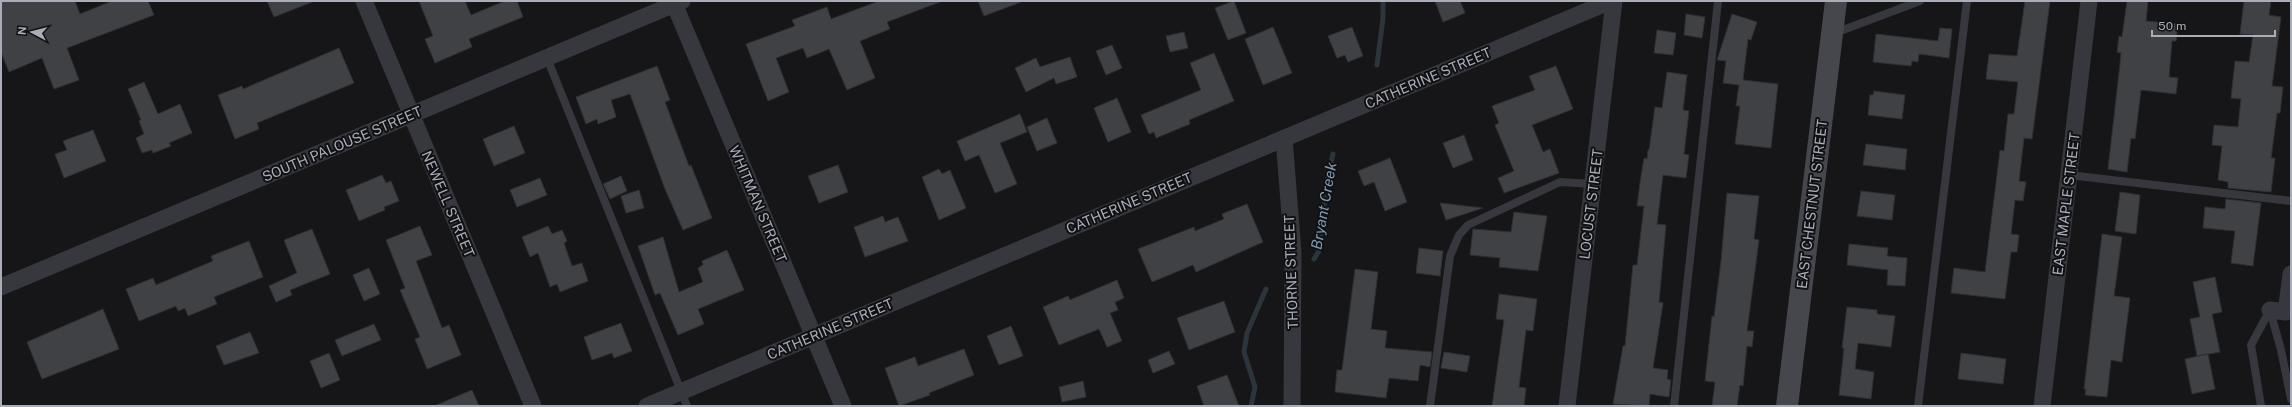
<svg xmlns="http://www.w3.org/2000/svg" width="2292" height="407" font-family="'Public Sans',sans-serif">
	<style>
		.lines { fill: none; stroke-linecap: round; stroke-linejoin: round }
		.stream { stroke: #2c353c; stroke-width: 5 }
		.building { fill: #404145; stroke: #303034 }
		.service { stroke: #37383d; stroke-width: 8 }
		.minor { stroke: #37383d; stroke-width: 17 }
		.secondary { stroke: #45474d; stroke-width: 22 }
		.labels { text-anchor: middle; stroke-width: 4; stroke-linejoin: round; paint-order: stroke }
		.street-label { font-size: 14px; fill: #a8adb8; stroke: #111113 }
		.water-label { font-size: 15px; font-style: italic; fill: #7f9bb3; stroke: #111113 }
	</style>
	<rect width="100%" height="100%" fill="#161618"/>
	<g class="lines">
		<path class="stream" d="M1377,65l6,-47v-17
			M1314,259l5,-8 8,-71 6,-26
			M1251,406l4,-19 -11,-35 3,-19 19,-44"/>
	</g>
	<path class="building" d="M1,1h74l5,13 32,-13h36l6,14 -87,33 12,32 -25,9 -12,-31 -33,14 -8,-20z
		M267,1h45v1l-38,15z
		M419,1h46l6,14 34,-14h12l6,16 -54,22 3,8 -37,16 -10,-24 8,-3z
		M879,1l61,1 -53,20 3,7 -30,12 15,37 -28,12 -18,-41 -22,9 -4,-10 -27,10 13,34 -21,9 -22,-57 49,-18 -3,-6 35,-13 4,12z
		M978,1h43v1l-37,14z
		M1234,1l12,32 -18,7 -13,-32z
		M1435,1h25l5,12 -22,9z
		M2025,1h25l-18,138 -8,-1 -5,43 7,1 -3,19 -8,-1 -4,34 8,1 -2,17h-6l-6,47 -54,-6 3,-25 31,4 15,-122 4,1 4,-37h6l4,-32 -32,-3 3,-25 28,2z
		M2127,1h21l-2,20 32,3 -2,17h-4l-3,36 9,1 -2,16 -35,-4 -6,49 -4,-1 -4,34 -19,-3 12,-105 1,-11 -4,-1 2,-16 3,1z
		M2244,1h27l-2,14 12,2 -9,69 11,1 -3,26h-3l-6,45h4l-4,34 -43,-4v-6l-10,-2 4,-34 -10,-1 2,-20 24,2 3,-28 -10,-1 4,-37 14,1 4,-27 -13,-1z
		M1686,14l19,3 -3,21 -18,-3z
		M1732,14l25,8 -6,18 -3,-1 -5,41 35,4 -7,64 -36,-4 5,-38h-4l3,-21 -16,-2 3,-22 -9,-1z
		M1273,27l19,46 -29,12 -18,-46z
		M1352,27l11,29 -15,6 -3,-7 -8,3 -9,-22z
		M1940,28l12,1 -3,29 -30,-4 -1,8 -6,-1 -1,5 -38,-4 3,-28 62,7z
		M1657,30l19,3 -3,22 -19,-2z
		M1184,32l4,16 -18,4 -4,-16z
		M1112,45l10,23 -16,7 -10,-24z
		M339,48l15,35 -97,40 2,6 -24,10 -17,-44 24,-9 1,3z
		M1214,53l20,48 -45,19 1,4 -34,14 -2,-6 -5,2 -8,-19 60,-25 -11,-27z
		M1070,57l7,20 -21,7 -2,-6 -28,14 -11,-24 21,-10 4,9z
		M657,66l13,34 -5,2 24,64 2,-1 21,53 -29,12 -18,-41 -35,-95 -19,6 5,17 -18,7 -1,-5 -11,5 -10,-27z
		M1556,66l17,43 -41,16 11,27 7,-3 9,24 -55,20 -6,-15 16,-7 -19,-46 4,-2 -7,-17 43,-16 -6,-14z
		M1667,72l20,3 -4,35 6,1 -5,43 5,1 -3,23 -23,-3 -6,49 9,1 -7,77 4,1 -10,65 15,2 -1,9 4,1 -2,17 -19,-3 -1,12 -36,-2 10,-58h2l8,-81h4l7,-59h-7l3,-23 4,-25 3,1 1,-9h1l6,-43 7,1z
		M144,82l14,32 22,-10 12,29 -23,10 2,3 -18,7 -1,-3 -10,3 -6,-15 8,-4 -5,-13 2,-1 -13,-31z
		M1874,91l31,4 -3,24 -34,-4 2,-20h3z
		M1117,98l14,34 -23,10 -14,-34z
		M1020,114l7,18 -27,11 17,41 -22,9 -16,-38 -14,6 -8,-20z
		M1047,118l10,25 -20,8 -10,-24z
		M514,126l11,27 -31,13 -11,-27z
		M93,130l13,31 -42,17 -9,-24 12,-4 -4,-9z
		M1464,135l9,25 -20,8 -10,-25z
		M1866,144l41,5 -2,21 -42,-5z
		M1390,158l17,44 -22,9 -11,-29 -10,4 -6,-15z
		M838,165l10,27 -29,11 -11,-27z
		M939,169l3,5 8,-4 16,38 -27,12 -17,-43z
		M382,175l4,8 5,-2 8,20 -15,6 1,3 -26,11 -13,-31z
		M621,176l6,15 -17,8 -7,-15z
		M540,178l7,17 -30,12 -7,-17z
		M639,190l5,18 -18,5 -5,-17z
		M1861,191l34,4 -3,25 -35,-4z
		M2120,192l20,3 -4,39 -21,-3z
		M1727,193l32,3 -5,43 5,1 -12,91h7l-2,16 -5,-1 -4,40 -3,-1 -3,21h-25l3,-24 -10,-1 7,-65 2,1 7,-56z
		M2226,199l35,4 -8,63 -22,-3 4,-32 -32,-3 2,-21 20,2z
		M1440,203l43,5 -37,12z
		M1247,204l16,38 -67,30 -3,-7 -41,17 -14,-33 56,-22 1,4 29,-12 -2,-5z
		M1514,212l33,4 -9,55 -39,-4 1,-9 -30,-3 3,-26 38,3z
		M883,216l2,6 13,-5 10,24 -43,16 -11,-30z
		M420,226l12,29 -16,6 26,67 7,-3 12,30 -34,14 -12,-30 5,-2 -20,-47 5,-2 -19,-48z
		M548,226l4,8 10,-4 5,11 -3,2 8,23 10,-3 6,18 -28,11 -3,-8 -7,3 -12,-34 -8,4 -8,-20z
		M312,229l18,45 -40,16 2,5 -16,7 -7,-16 28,-13 -13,-33z
		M2102,234l20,3 -8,59 16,2 -8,64 -11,-2 -4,37 -22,-2 1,-6h-2z
		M663,237l16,55 24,-10 -5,-14 5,-3 -1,-4 25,-11 17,40 -46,19 6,15 -26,11 -18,-42 -5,2 -17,-49z
		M249,241l14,36 -49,20 3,7 -29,12 -3,-8 -7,3 -2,-5 -37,15 -13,-32 27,-11 3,7 57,-24 -2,-5z
		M1849,244l39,4 -1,8 20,2 -2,28 -18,-1 1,-15 -41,-5z
		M1419,248l24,3 -3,25 -24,-3z
		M369,268l11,26 -16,7 -11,-26z
		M1355,269l23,3 -7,57 16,2 -2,17 47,4 -2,15 -10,-2 -2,16 -29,-3 -3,20 -51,-6 2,-22h5z
		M2215,277l7,35 -10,2 8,38 -23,4 -7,-37 10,-2 -7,-35z
		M1117,280l7,18 -9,4 3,8 -8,3 12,28 -15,6 -8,-18 -40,16 -16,-38 25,-11 2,4z
		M1499,294l38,5 -4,32 -7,-1 -7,57 7,1 -2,18h-32l12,-86 -8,-1z
		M1224,301l11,31 -46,18 -12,-32z
		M1847,307l30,3v4l18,2 -4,31 -33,-4 -3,26 19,3 -3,27 -32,-4 5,-47h-2z
		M103,309l16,40 -77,30 -15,-37z
		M621,323l11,28 -18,7 -2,-5 -20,7 -8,-23z
		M374,324l7,16 -39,16 -7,-16z
		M1011,326l12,30 -24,9 -12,-29z
		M250,332l9,21 -35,12 -8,-19z
		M964,349l10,26 -45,18 1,2 -31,11 -14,-38 30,-11 3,9z
		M1169,351l6,13 -22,9 -5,-13z
		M1444,352l26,4 -3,16 -26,-4z
		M329,353l11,27 -19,8 -11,-27z
		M1961,353l45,6 -3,25 -45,-5z
		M2208,354l7,35 -23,5 -7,-35z
		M1227,375l12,31h-35l-7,-20z
		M1083,381l3,16 -24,5 -3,-15z
		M472,390l7,16h-45z"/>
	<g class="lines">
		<path class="service" d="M1835,33l85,-32
			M547,58l140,348
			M2069,175l222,26
			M1430,406l20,-150 9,-21 9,-10 92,-43 33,2
			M1674,406l44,-405
			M1918,406l49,-405
			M2261,406l-10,-61 19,-35 11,40 10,49"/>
		<path class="minor" d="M364,1l169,405
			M673,1l170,405
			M1284,138l9,115 -1,153
			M1,287l681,-286
			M2270,310l16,2 5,-38
			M647,406l964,-405
			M1567,406l47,-405
			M2042,406l47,-405"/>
		<path class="secondary" d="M1787,406l49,-405"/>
	</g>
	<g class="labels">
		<g class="street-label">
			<text transform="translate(1428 78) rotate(-23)" y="5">CATHERINE STREET</text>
			<text transform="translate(342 144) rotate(-23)" y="5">SOUTH PALOUSE STREET</text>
			<text transform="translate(1129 203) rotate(-23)" y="5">CATHERINE STREET</text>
			<text transform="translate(448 204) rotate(67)" y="5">NEWELL STREET</text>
			<text transform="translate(758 204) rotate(67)" y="5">WHITMAN STREET</text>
			<text transform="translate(1591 204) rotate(-83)" y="5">LOCUST STREET</text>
			<text transform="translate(1812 204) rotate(-83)" y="5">EAST CHESTNUT STREET</text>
			<text transform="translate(2066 204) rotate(-83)" y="5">EAST MAPLE STREET</text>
			<text transform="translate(1291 272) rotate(-92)" y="5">THORNE STREET</text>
			<text transform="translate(830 329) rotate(-23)" y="5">CATHERINE STREET</text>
		</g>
		<g class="water-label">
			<text transform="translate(1324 206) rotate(-80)" y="5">Bryant Creek</text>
		</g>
	</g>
	<rect width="2292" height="407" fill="none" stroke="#a8adb8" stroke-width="4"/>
	<g transform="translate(32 32) rotate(277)" stroke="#111113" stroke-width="3" paint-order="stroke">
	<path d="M0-3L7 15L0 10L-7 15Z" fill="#a8adb8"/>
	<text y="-6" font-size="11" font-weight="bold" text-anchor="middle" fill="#a8adb8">N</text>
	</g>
	<path d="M2152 30v6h123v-6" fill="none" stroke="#a8adb8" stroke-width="2"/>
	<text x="2158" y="30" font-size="12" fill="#a8adb8" stroke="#111113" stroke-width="3" paint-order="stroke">50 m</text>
</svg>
